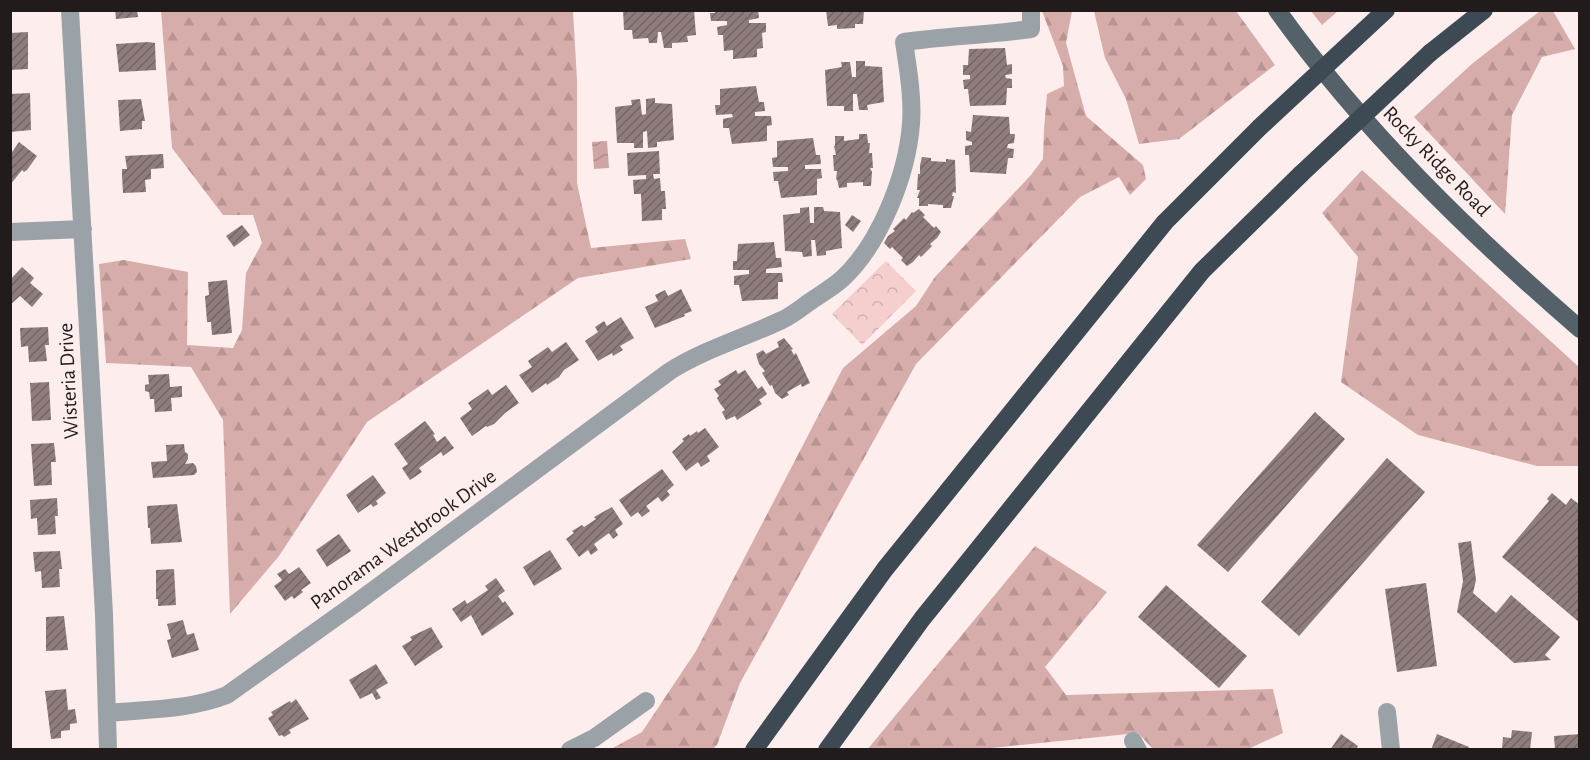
<svg xmlns="http://www.w3.org/2000/svg" width="1590" height="760" font-family="'Alegreya Sans',sans-serif">
	<style>
		.forest { fill: url(#forest-firs) }
		.park { fill: url(#park-crowns) }
		.water { fill: url(#water-waves) }
		.building { fill: url(#building-hatch) }
		.lines { fill: none; stroke-linecap: round; stroke-linejoin: round }
		.minor { stroke: #9ba2a7; stroke-width: 18 }
		.major { stroke: #556169; stroke-width: 18 }
		.highway { stroke: #3d4a53; stroke-width: 18 }
		.highway-bridge { stroke: #3d4a53; stroke-width: 18 }
		.labels { text-anchor: middle; stroke-width: 6; stroke-linejoin: round; paint-order: stroke }
		.street-label { font-size: 21px; fill: #221b1b; stroke: #fdedec }
	</style>
	<defs>
		<pattern id="forest-firs" width="22" height="20" patternUnits="userSpaceOnUse" patternTransform="scale(1.5)"><rect width="22" height="20" fill="#d7adab"/><path d="M5 1l3.5 6h-7zM16 11l3.5 6h-7z" fill="#b89493"/></pattern>
		<pattern id="park-crowns" width="20" height="18" patternUnits="userSpaceOnUse" patternTransform="scale(1.5)"><rect width="20" height="18" fill="#f5cfce"/><path d="M2 6a3 3 0 1 1 6 0M12 15a3 3 0 1 1 6 0" fill="none" stroke="#d2b1b0"/></pattern>
		<pattern id="water-waves" width="16" height="10" patternUnits="userSpaceOnUse" patternTransform="scale(1.5)"><rect width="16" height="10" fill="#cfa5a4"/><path d="M0 5q4-4 8 0t8 0" fill="none" stroke="#b18d8d"/></pattern>
		<pattern id="building-hatch" width="6" height="6" patternUnits="userSpaceOnUse" patternTransform="scale(1.5)"><rect width="6" height="6" fill="#8f7c7c"/><path d="M-1 1l2-2M0 6l6-6M5 7l2-2" fill="none" stroke="#746565"/></pattern>
	</defs>
	<rect width="100%" height="100%" fill="#fdedec"/>
	<path class="forest" d="M161,11h412l4,69v103l14,65 94,-9 6,20 -113,19 -211,144 -88,134 -49,58 -7,-194 -32,-53 -85,-4 -7,-99 25,-4 64,12 -1,73 46,3 9,-18 4,-57 16,-30 -9,-28h-30l-51,-67z
		M1042,11h30l-6,32 20,73 57,49 3,14 -16,16 -11,-18 -39,20 -164,167 -176,319 -23,62 -4,4h-102l31,-17 54,-81 147,-283 73,-62 19,-29 96,-102 12,-16 1,-30 3,-35 17,-8 -1,-20z
		M1094,11h142l39,54 -96,74 -40,5 -13,-45 -21,-41z
		M1311,11h27l-16,14z
		M1540,11h13l22,38 -33,8 -30,58 -7,99 -91,-97 59,-54z
		M1362,170l217,197v99h-42l-119,-31 -77,-53 17,-125 -36,-44z
		M1035,546l72,46 -62,75 21,28 207,-6 10,44 -37,17 -93,-1 -15,-16 -156,16 -115,1z"/>
	<path class="park" d="M886,261l30,30 -54,54 -30,-31z"/>
	<path class="water" d="M607,141l2,27 -15,1 -2,-27z"/>
	<path class="building" d="M115,10h22l1,7 -22,2z
		M623,10h71l2,25 -9,1 1,6 -16,1v5h-8l-3,-16h-3l-1,11h-8l-1,-5 -15,1 -1,-9h-8z
		M715,10h43l1,8 -10,2v3h17v9l-4,1 1,15 -6,1v8l-24,2v-9l-9,1 -1,-16h-5l-1,-8 10,-2v-4h-16l-1,-8h5z
		M826,10h38l-1,14h-8v4l-18,1v-4l-9,1z
		M28,32v37l-18,1v-37z
		M148,42l7,1 1,27 -37,2 -3,-28z
		M1005,48l2,17 5,-1v10l-7,1 1,3 6,1v9h-5l-1,17 -36,1 -2,-17h-4l-1,-9 7,-1v-4h-7v-10h5l1,-16z
		M856,61h9v5l17,1 2,35 -17,3 1,5h-9l-2,-16h-4v17h-9v-5h-17l-2,-36 17,-3 -1,-5h9l2,15h4z
		M756,86l3,16h5l1,9 -10,1v4h16l1,9 -5,1v15l-35,3 -3,-16h-6v-9l10,-2 -1,-3 -16,1 -1,-10h5v-16z
		M30,93l1,37 -21,2v-38z
		M655,98v5l17,1 2,36 -17,2v5l-9,1 -1,-17 -4,1v16h-9v-5h-17l-2,-36 17,-2 -1,-5 9,-1 2,16 4,-1v-15z
		M141,99l4,22h-3v8l-22,2 -2,-31z
		M973,115l36,2 1,17h5l-1,9 -6,1 -1,4 7,1 -1,9h-5l-2,16 -36,-2 -1,-17h-4v-9l7,-1v-3l-6,-2v-9l5,1z
		M859,134h8l1,9h2l-1,10h3l1,15h-3l2,4 -1,14h-8v-4l-16,1v4l-8,1 -2,-9 -1,1 1,-9h-3l-1,-16h3l-2,-9h1v-10h9v5l15,-2z
		M813,138l3,17h4l1,9 -16,1v4h16l1,9 -5,1v16l-36,3 -3,-17h-4l-1,-9 15,-1v-4h-15l-1,-9 5,-1v-16z
		M19,142l18,14 -10,14 -3,2 -2,-2 -12,15v-30z
		M659,151l1,23h-7l1,5 6,-1 1,13h4l1,18h-4v11l-20,1 -1,-27h-7l-1,-14 13,-1v-4l-18,1 -1,-23z
		M163,154l1,14 -13,1v10l-6,1 1,12 -23,1 -1,-17v-7h5l-2,-13z
		M922,157l9,1v3l15,1v-3l9,1 1,33 -3,-1 -1,4h2l-3,12h-8v-3l-15,-1v2h-9v-8h-2l3,-8h-3l1,-16h2v-9z
		M809,207l1,16h4v-16h9l1,4 16,1 2,36 -16,3v4l-9,1 -2,-16h-4l1,16 -9,1 -1,-5 -17,-1 -2,-36 17,-2v-5z
		M919,209l6,6 -2,2 11,11 2,-2 5,6 -4,6 -7,6 2,2 -11,11 -2,-2 -6,7 -6,4 -6,-6 2,-2 -11,-11 -2,2 -6,-6 4,-7 7,-5 -2,-2 11,-11 2,2 6,-8 1,1z
		M852,215l9,6 -8,11 -8,-7z
		M242,225l8,10 -16,12 -8,-11z
		M774,242l2,16h5l1,9 -16,2v4h16l1,9h-5v17l-36,2 -3,-16h-5v-9l15,-2v-4h-16v-9h4l1,-17z
		M22,267l12,11 -4,5 13,11 -11,13 -12,-11 -10,9v-25z
		M227,280l5,53 -20,2 -1,-13h-4l-2,-26 4,-1 -1,-13z
		M681,289l11,22 -8,3 1,2 -30,12 -10,-21 13,-6 -3,-6 10,-5 3,6z
		M621,317l13,21 -14,8 3,4 -10,6 -1,-3 -14,8 -13,-20 13,-9 -3,-5 9,-6 3,5z
		M48,327l1,18h-4l2,16 -18,1 -1,-16 -7,1 -1,-19z
		M784,338l9,11 -2,1 3,5 2,-2 14,30 -8,4 -1,-3 -14,8 2,3 -7,4 -7,-6 -3,-8 -2,1 -8,-13 3,-2 -6,-7 -3,-10 7,-4 3,4 13,-7 -2,-5z
		M566,342l13,18 -15,10 -5,7 -12,8 -1,-2 -14,10 -13,-18 13,-8 -4,-6 20,-14 4,5z
		M736,370l2,4 7,-4 13,19 4,-3 5,8 -8,6 3,4 -25,16 -2,-4 -9,4 -4,-8 3,-2 -6,-8 -2,-4 2,-2 -5,-7 7,-4 -3,-4z
		M169,374l1,13 12,-1v11l-11,1 1,13 -17,1 -1,-13h-4l-1,-7 -4,-1v-6l4,-1 -1,-9z
		M49,382l2,38 -19,1 -2,-38z
		M506,385l13,18 -14,10 -11,11 -7,3 -1,-1 -14,10 -12,-18 12,-9 -4,-6 20,-14 4,6z
		M1315,412l30,27 -117,133 -31,-27z
		M425,421l10,13 -2,1 4,7 8,-6 9,12 -11,8 -2,-4 -22,16 3,4 -12,8 -8,-12 6,-4 -14,-20z
		M705,428l14,19 -12,9 3,5 -9,6 -3,-5 -12,9 -14,-19 12,-11 -2,-2 7,-5 1,2 7,-5 1,2z
		M54,443l2,19h-5l1,23 -18,1 -3,-42z
		M184,444l1,8 3,2v5l-3,5 8,-1 3,3 1,6 -3,3 -41,3 -2,-16 16,-1 -1,-16z
		M1387,458l38,34 -126,144 -38,-34z
		M662,469l12,16 -7,6 3,4 -8,7 -4,-5 -12,9 4,5 -8,6 -4,-5 -7,5 -12,-17z
		M373,475l13,18 -10,8 2,3 -5,3 -2,-3 -13,9 -12,-18z
		M1552,493l14,12 5,-7 9,7v118l-78,-66 47,-56 -2,-2z
		M57,498l1,18h-3l1,18 -18,1 -1,-17 -6,1 -1,-19z
		M177,504l5,38 -31,2 -1,-16h-2l-1,-22z
		M612,507l11,17 -8,6 3,5 -5,4 -4,-6 -15,11 4,6 -7,5 -3,-5 -9,7 -13,-18 8,-6 -2,-2 10,-6 2,2 12,-8 -2,-2z
		M339,534l12,17 -24,16 -11,-17z
		M1471,541l5,39 -3,13 23,20 15,-18 49,42 -15,18 6,5 -37,3 -57,-51 6,-31 -5,-38z
		M550,550l12,19 -28,17 -11,-19z
		M60,551l2,18h-3l1,18 -18,1 -1,-17 -6,1 -2,-20z
		M299,567l12,16 -10,7 2,2 -9,7 -2,-3 -7,5 -11,-15 8,-6 -5,-6 8,-5 4,5z
		M174,569l2,36 -18,1v-7h-2v-29z
		M496,578l9,13 -7,5 5,7 2,-2 9,13 -32,22 -11,-21 -10,7 -9,-13 13,-9 2,4 21,-14 -3,-4z
		M1426,583l11,83 -40,6 -12,-83z
		M1166,585l81,71 -28,32 -81,-71z
		M64,616l4,34 -22,1v-34z
		M183,620l4,15 7,-2 5,17 -27,8 -5,-18 4,-1 -4,-15z
		M431,627l12,20 -28,19 -13,-20 10,-6 -2,-3z
		M376,664l12,19 -12,7 5,8 -5,2 -4,-7 -12,6 -11,-19z
		M66,689l2,21 7,-1 2,14 -7,1v6l-9,1v7l-10,1 -6,-48z
		M296,699l13,20 -20,11 2,3 -7,4 -2,-2 -3,1 -11,-18 5,-3 -2,-3 19,-11 1,2z
		M1512,730l20,2 -2,18h-28l1,-13 8,1z
		M1341,734l17,12 -2,4h-26z
		M1437,734l32,13 -1,3h-37z
		M1580,734v16h-25l-1,-14z"/>
	<g class="lines">
		<path class="minor" d="M70,10l34,604 4,136
			M10,232l73,-3
			M1387,712l4,38
			M108,713c40,-4 81,-3 119,-18l129,-92 314,-232c35,-22 74,-33 112,-51 9,-4 18,-11 26,-17 11,-8 24,-15 34,-24 38,-35 65,-104 69,-155 2,-27 -3,-55 -7,-82 42,-6 85,-7 127,-13v-19
			M1133,741l5,9
			M570,750l24,-12 52,-37"/>
		<path class="major" d="M1277,10c86,120 192,223 303,319"/>
		<path class="highway" d="M1430,53l54,-43
			M754,750l131,-181 280,-347 95,-95
			M827,750l95,-131 280,-348 99,-97"/>
		<path class="highway-bridge" d="M1260,127l126,-117
			M1301,174l129,-121"/>
	</g>
	<g class="labels">
		<g class="street-label">
			<text transform="translate(1437 161) rotate(46)" y="7">Rocky Ridge Road</text>
			<text transform="translate(68 381) rotate(-93)" y="7">Wisteria Drive</text>
			<text transform="translate(403 539) rotate(-36)" y="7">Panorama Westbrook Drive</text>
		</g>
	</g>
	<rect width="1590" height="760" fill="none" stroke="#221b1b" stroke-width="24"/>
</svg>
